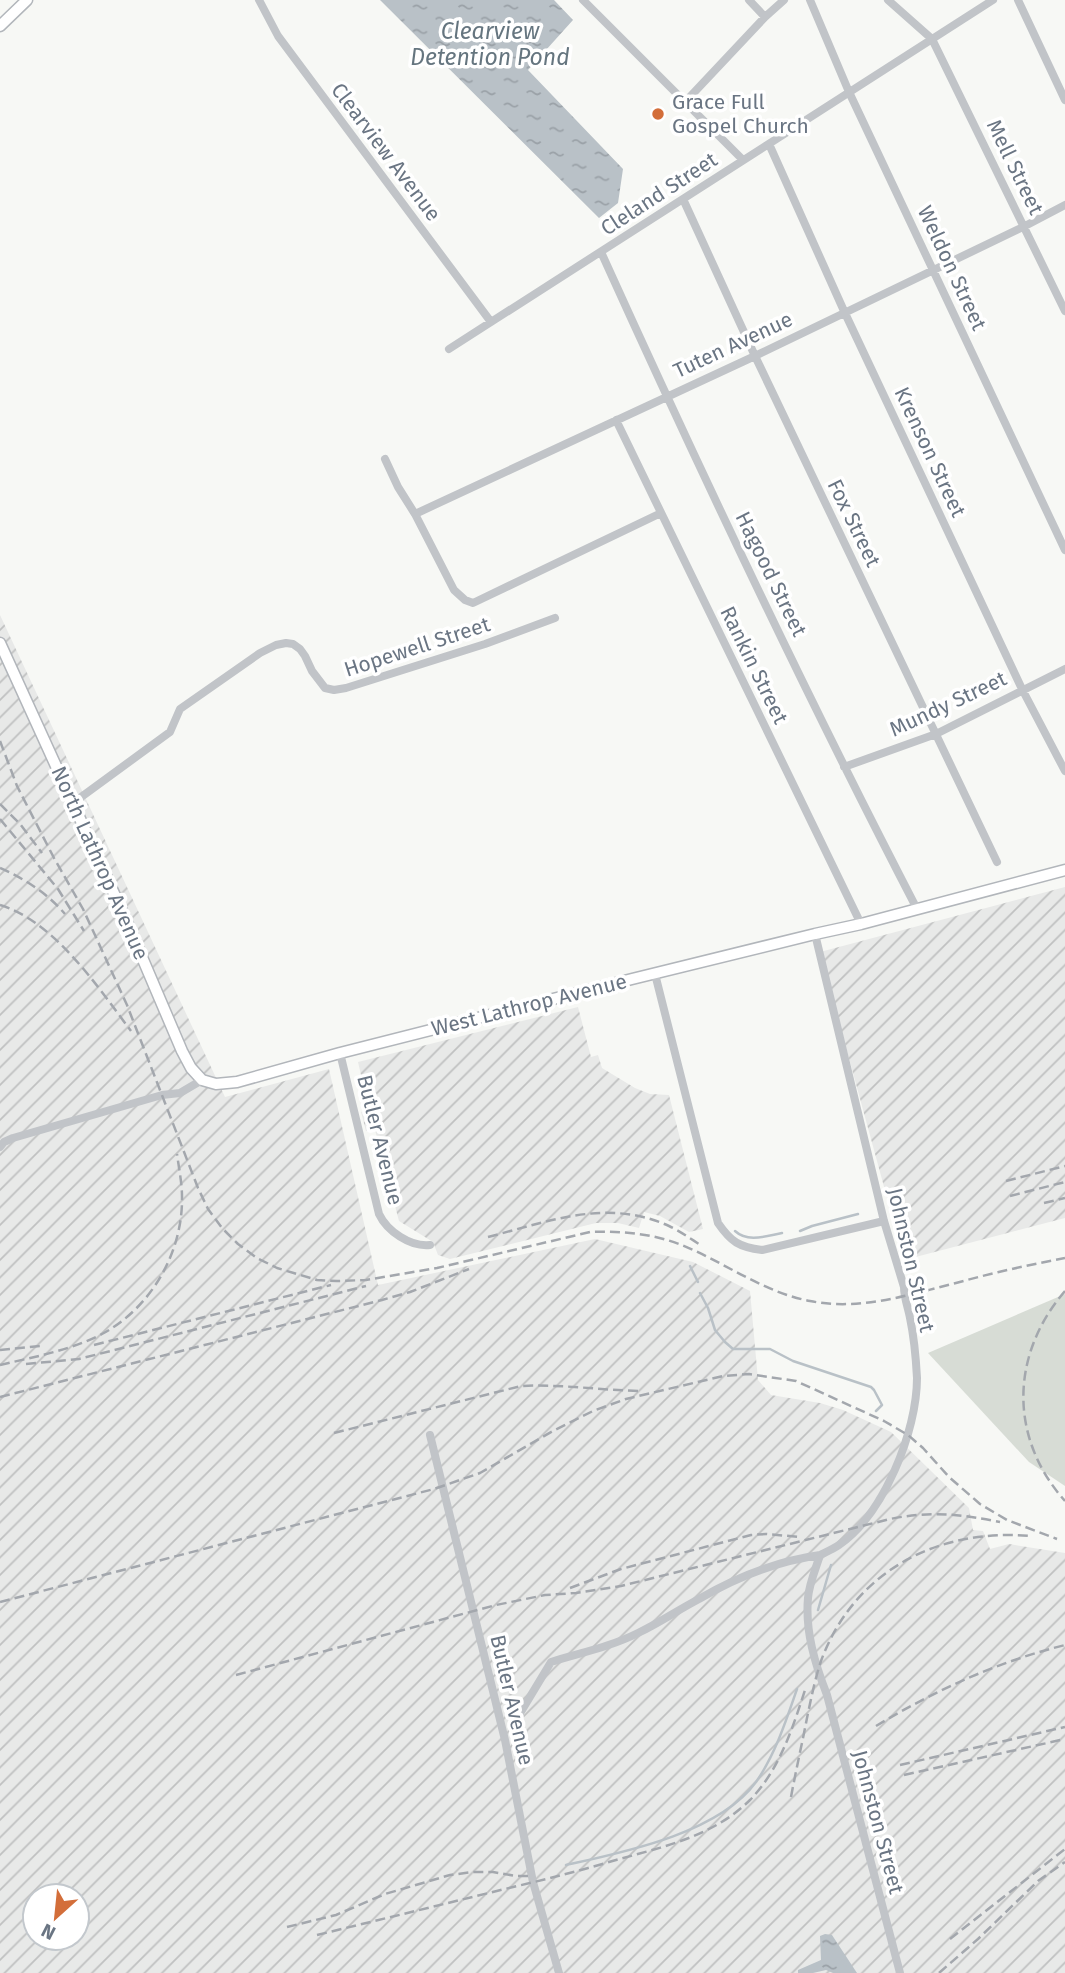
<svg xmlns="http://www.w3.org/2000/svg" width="1065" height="1973" font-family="'Fira Sans',sans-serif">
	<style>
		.industrial { fill: url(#industrial-furrows); fill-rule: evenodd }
		.grass { fill: #d7dcd5 }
		.water { fill: url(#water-ripples) }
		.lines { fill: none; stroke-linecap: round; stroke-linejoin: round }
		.stream { stroke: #b9c1c7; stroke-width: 2.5 }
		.secondary-casing { stroke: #b2b6bb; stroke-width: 13 }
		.street { stroke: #c1c4c8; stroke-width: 8 }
		.secondary { stroke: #fff; stroke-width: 10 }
		.rail { stroke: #a3a7ad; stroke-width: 2.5; stroke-dasharray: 10 5; stroke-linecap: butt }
		.poi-dot { fill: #d36e3a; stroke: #fff; stroke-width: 2.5 }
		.labels { text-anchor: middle; stroke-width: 7; stroke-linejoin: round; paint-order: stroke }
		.poi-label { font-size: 21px; fill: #6a7583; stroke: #fff; text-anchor: start }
		.street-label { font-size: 21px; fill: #6a7583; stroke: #fff }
		.water-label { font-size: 23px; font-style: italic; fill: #65757f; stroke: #fff }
	</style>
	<defs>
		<pattern id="industrial-furrows" width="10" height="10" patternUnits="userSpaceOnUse" patternTransform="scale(1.75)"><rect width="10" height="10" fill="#e8e9e8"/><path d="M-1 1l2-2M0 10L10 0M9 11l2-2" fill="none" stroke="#c0c1c1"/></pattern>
		<pattern id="water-ripples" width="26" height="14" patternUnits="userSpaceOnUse" patternTransform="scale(1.75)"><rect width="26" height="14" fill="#b9c1c7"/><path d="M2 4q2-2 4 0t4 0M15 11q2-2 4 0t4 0" fill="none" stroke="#9aa1a7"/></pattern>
	</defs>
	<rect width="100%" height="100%" fill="#f7f8f5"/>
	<path class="industrial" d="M0,615l225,482 104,-28 49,216 217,-46 98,23 57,29 8,89 13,15 49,8 23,7 48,22 78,76 4,22 10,1 7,18 19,-5 56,9v420h-1065zM35,1896h42v42h-42z
		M1065,887v331l-161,42 -84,-308z
		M578,1007l13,50 7,-2 4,13 33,20 15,6 19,1 34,134 -14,3 -29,-16 -16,-4 -5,16 -21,-5h-22l-146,36 -12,-4 -5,-13 -34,-21 -24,-91 -9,1 -5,-19 8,-2 -11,-48z"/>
	<path class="grass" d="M1065,1294v192l-36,-24 -101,-109z"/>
	<path class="water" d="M380,0h174l19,20 -45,50 95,99 -5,34 -19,15z
		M825,1934l7,1 25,38h-24l-7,-3 -13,3h-15v-3l23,-10 -1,-24z"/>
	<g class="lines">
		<path class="stream" d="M735,1231c13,12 31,5 47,2
			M800,1231l12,-5 46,-12
			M690,1266l8,16
			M700,1293l8,15 7,22 10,12 8,7h37l23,12 78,26 3,3 8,15 -6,6
			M818,1610l13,-45
			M566,1865c59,-13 153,-32 190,-83 19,-27 30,-61 41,-93"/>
		<g class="secondary-casing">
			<path id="secondary" d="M0,26l27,-26
				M0,643l127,279 55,129 9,17 11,12 14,4 21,-2 103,-29 292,-74 183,-45 46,-10 204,-54"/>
		</g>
		<path class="street" d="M259,0l19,36 213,286
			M583,0l160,160
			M749,0l16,17
			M810,0l39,92 216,458
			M888,0l44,39 133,272
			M1018,0l47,100
			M686,101l79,-84 19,-17
			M769,144l75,167 178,378 43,82
			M683,199l72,157 242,506
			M601,252c100,221 204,441 316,657
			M449,349l544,-349
			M616,420l245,504
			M385,459l13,28 17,27 39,76 11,10 8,3 188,-90
			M415,514l340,-158 270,-130 40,-21
			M844,767l92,-33 129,-65
			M73,803l97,-71 10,-23 80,-56 16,-8 10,-2 7,1 7,5 5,7 7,15 13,17 9,2 12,-2 139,-44 70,-26
			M815,934l69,287 20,66c0,11 4,20 6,31 4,19 6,41 7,60 0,53 -33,136 -78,167 -6,4 -13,7 -19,10 -4,13 -11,29 -12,43 -3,33 7,66 19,97l73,278
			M655,974l63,249c13,19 21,24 44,27l122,-29
			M340,1053l39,161c8,17 31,33 51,31
			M0,1147l4,-5 9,-4 149,-43 18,-2 22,-13
			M430,1435l75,305 28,142 26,91
			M513,1725l38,-63c29,-9 59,-15 87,-29 21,-10 40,-23 61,-34 36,-21 79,-38 121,-44"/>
		<use href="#secondary" class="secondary"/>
		<path class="rail" d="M0,741l17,45 37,72 29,51 44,96 71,183 10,21 14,19 16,16 19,14 20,10 40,12 20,1 29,-1 71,-12 153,-36c30,-1 60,1 89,12 44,17 83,48 131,57 50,10 98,-6 146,-18 36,-10 72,-18 109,-25
			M0,804l20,20 22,29
			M0,819l58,70 26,42
			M0,868c25,11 47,25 65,46
			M0,905c54,16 98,82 131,126
			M1006,1181l59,-15
			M1010,1196l55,-14
			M1044,1203l21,-5
			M488,1237c62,-16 119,-39 181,-11 11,5 22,13 33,20
			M1065,1291c-55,64 -56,147 0,210
			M94,1345l237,-60
			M0,1350l40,-4
			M26,1364l53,-5 287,-73
			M0,1365c34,-8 71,-15 102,-31 49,-26 81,-82 80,-137 0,-14 -3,-28 -5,-43
			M0,1397l382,-97 28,-8 59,-23
			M334,1433l187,-47c39,-2 78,4 118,5
			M570,1588l51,-19 130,-34 15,-1 34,3
			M0,1602l434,-113 46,-16 73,-42 40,-20 33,-12 97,-23 26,-2 47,7 88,40 24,14 15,13 26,29 31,27 27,16 50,19
			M236,1675l260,-70 49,-10 31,-2 45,-7 269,-67c39,-8 71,-5 110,3
			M876,1726c60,-36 121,-64 189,-81
			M900,1765l165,-38
			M904,1775l161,-36
			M791,1797c5,-27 11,-53 16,-79 4,-19 8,-39 14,-57 33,-90 117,-133 209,-125
			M287,1927l49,-12 49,-21 65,-19 23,-3h20l23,4h17
			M317,1935c66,-16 131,-32 196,-48 35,-8 69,-17 103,-27 47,-13 98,-24 134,-60 30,-31 43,-73 56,-113
			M950,1939l115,-90
			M939,1973l39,-34 60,-58 27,-19"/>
	</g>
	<circle class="poi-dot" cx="658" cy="114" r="7"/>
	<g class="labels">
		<g class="poi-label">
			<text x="672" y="109">Grace Full<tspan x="672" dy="24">Gospel Church</tspan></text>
		</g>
		<g class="street-label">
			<text transform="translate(386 152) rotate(53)" y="7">Clearview Avenue</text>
			<text transform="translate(1015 167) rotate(64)" y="7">Mell Street</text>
			<text transform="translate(659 194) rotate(-33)" y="7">Cleland Street</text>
			<text transform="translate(952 268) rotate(65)" y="7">Weldon Street</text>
			<text transform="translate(733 345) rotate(-25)" y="7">Tuten Avenue</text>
			<text transform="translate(930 452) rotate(65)" y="7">Krenson Street</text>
			<text transform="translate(854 523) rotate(64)" y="7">Fox Street</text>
			<text transform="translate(771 574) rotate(64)" y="7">Hagood Street</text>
			<text transform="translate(417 647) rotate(-18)" y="7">Hopewell Street</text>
			<text transform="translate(754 665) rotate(64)" y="7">Rankin Street</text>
			<text transform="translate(948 704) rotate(-25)" y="7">Mundy Street</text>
			<text transform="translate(100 863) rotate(66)" y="7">North Lathrop Avenue</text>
			<text transform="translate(529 1005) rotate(-14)" y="7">West Lathrop Avenue</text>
			<text transform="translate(380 1140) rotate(76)" y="7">Butler Avenue</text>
			<text transform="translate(911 1260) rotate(77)" y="7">Johnston Street</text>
			<text transform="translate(512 1700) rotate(77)" y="7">Butler Avenue</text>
			<text transform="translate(878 1822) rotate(75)" y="7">Johnston Street</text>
		</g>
		<g class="water-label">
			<text x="490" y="39">Clearview<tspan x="490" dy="26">Detention Pond</tspan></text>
		</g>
	</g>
	<g transform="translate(56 1917) rotate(207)"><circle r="33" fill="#ffffff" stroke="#c3c8cd" stroke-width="2"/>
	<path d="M0-5L12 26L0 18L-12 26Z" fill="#d36e3a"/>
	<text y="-10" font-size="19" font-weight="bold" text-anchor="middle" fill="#6a7583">N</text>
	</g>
</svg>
